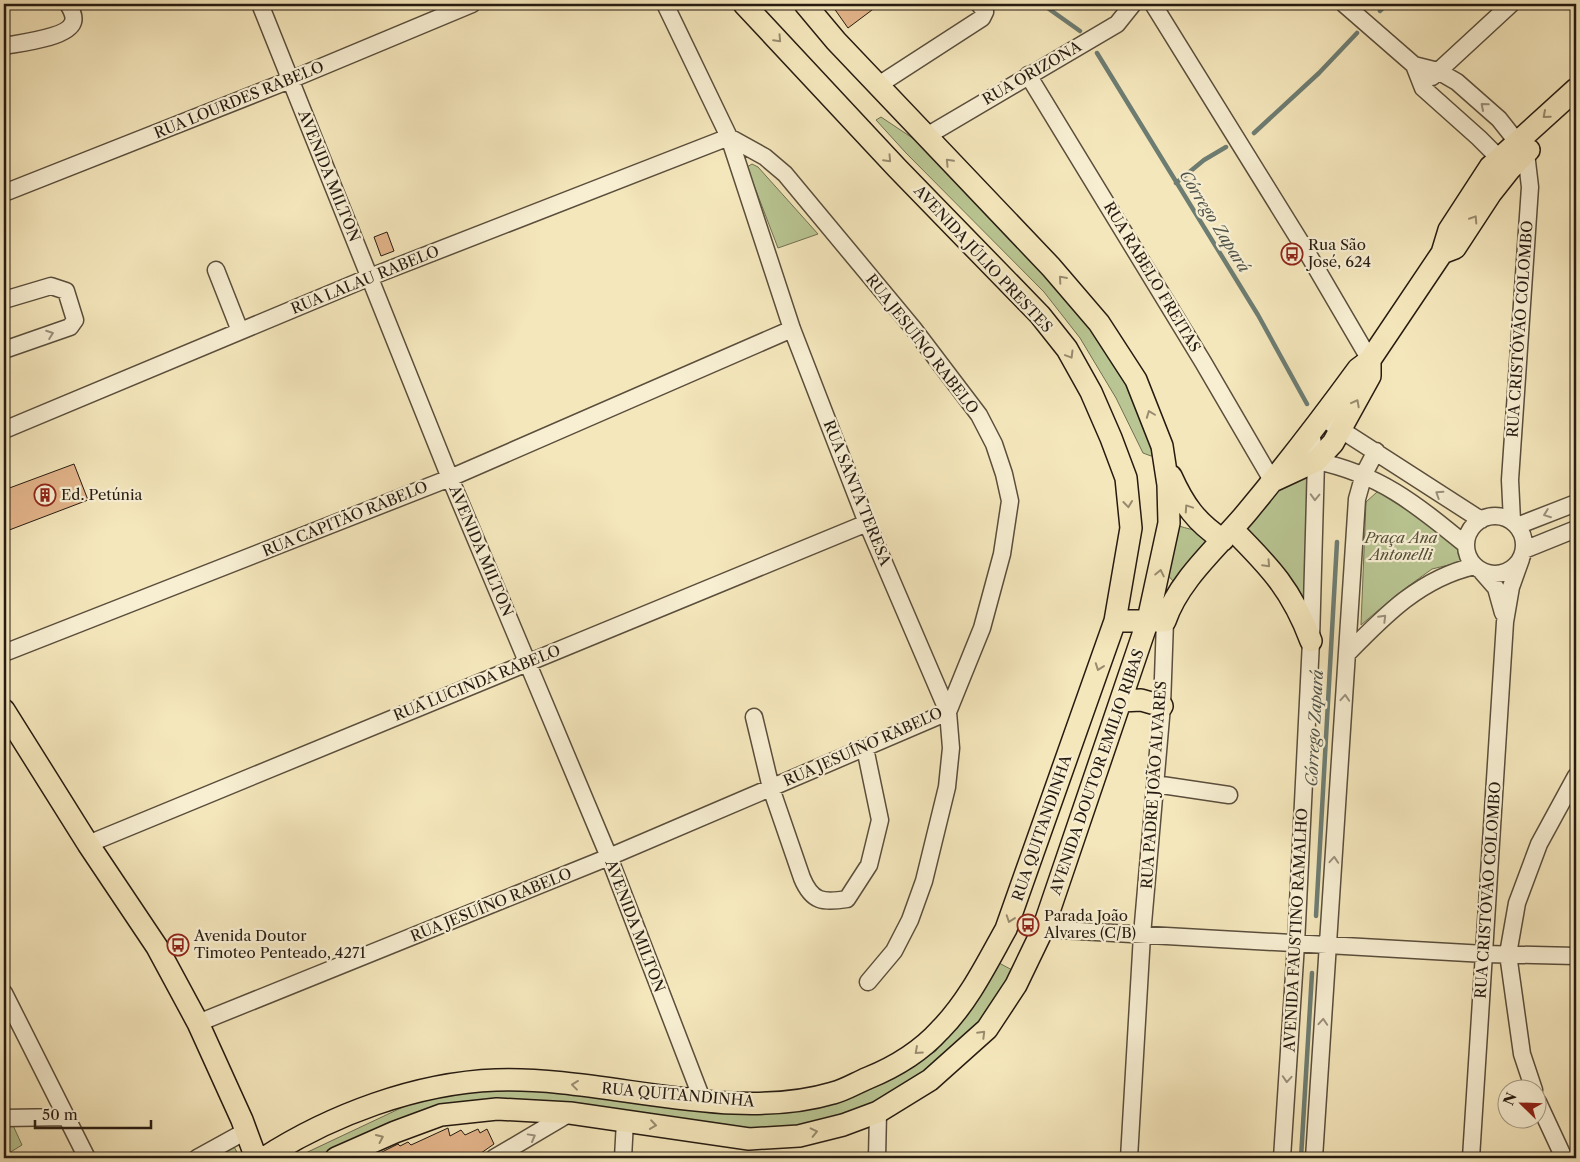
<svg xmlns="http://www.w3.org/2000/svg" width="1580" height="1162" font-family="'Libre Caslon Text',serif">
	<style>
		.green { fill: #b9c693; stroke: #707052 }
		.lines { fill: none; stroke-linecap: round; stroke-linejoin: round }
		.stream { stroke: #6d7d73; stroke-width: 4.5 }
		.building { fill: #e4b58b; stroke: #261b11 }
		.minor-casing { stroke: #5a4e3c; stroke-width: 19 }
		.major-casing { stroke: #261b11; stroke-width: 24 }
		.minor { stroke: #f8efd3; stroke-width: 16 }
		.major { stroke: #f5e7bc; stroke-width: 21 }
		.oneway { stroke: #988b6f }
		.oneway2 { stroke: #9a907c }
		.labels { text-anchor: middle; stroke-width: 4.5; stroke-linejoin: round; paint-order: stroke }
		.street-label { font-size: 15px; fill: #261b11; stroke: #f8efd3 }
		.poi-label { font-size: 15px; fill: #261b11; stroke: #f8efd3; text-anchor: start }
		.park-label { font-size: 15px; font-style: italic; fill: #524e38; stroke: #f8efd3 }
		.water-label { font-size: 16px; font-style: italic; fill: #50544a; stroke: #f8efd3 }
	</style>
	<rect width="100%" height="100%" fill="#f5e7bc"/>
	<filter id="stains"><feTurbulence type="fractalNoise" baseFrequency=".004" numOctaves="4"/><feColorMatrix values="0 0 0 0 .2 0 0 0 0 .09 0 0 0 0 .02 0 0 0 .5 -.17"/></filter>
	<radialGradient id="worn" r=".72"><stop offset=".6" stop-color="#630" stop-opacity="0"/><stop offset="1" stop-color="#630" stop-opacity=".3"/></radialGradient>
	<path class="green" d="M881,117l33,22 93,93 65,70 59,77 28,74 -8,3 -8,-3 -27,-55 -36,-60 -36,-46 -138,-139 -30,-33z
		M752,164l6,3 60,67 -40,14 -31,-81z
		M1314,472l-7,130 -66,-73 35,-48z
		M1388,491l70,56 3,15 -29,7 -36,26 -35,30 5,-123 11,-10z
		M1174,524c14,6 27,6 41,13l-42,44 -8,-9z
		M999,963l17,9 -32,49 -37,40 -61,40 -69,26 -64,5 -264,-27 -147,44 -17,9h-30l125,-59 67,-10 75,2 190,23 123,-28 61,-35z
		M4,1121h7l11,24 -18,11z
		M231,1141l9,17h-38z"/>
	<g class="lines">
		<path class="stream" d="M1042,4l38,27
			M1380,11l7,-7
			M1097,53l161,262 49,89
			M1254,133l65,-60 38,-40
			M1176,183l28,-23 22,-13
			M1316,916l21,-374
			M1301,1158l11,-185"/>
	</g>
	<path class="building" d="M831,4h49l-32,24z
		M387,232l7,19 -13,5 -7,-19z
		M74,464l14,36 -84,32v-42z
		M448,1128l2,8 11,-6 4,5 13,-6 2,4 7,-4 7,15 -20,14h-104l28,-14 2,2 8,-4 3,3z"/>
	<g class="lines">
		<g class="minor-casing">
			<path id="minor" d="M260,4l190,474 159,379 93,242
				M665,4l64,133 63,192 75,194 81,189 3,36 -4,39 -23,94 -14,39 -16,31 -26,31
				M1153,4l155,250 62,106
				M1344,4l70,61 24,6 19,11 42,37 27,34 4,34 -20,293 2,41
				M4,46c15,-3 64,-8 69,-24 2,-6 -2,-13 -5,-18
				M1414,65l9,23 56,50 28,28
				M1028,75l175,287 70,120
				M1432,77l79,-73
				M877,86l105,-68 3,-6 -6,-8
				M925,137l192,-113 16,-20
				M4,193l286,-113 182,-76
				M216,270l24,61
				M4,300l47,-14 15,5 9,29 -5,7 -66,23
				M1332,424l149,96
				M4,430l366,-153 359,-140 36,20 20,17 128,154 66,87 15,29 10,30 6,27 -8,53 -20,74 -34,84 -339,145 -411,166
				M1316,461c64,13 101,44 150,84
				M1466 545a29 29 0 1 1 58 0a29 29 0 1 1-58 0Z
				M1517,526l59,-23
				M1524,550l52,-21
				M1482,572l14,16 7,25
				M4,653l446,-175 342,-149
				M1348,653c37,-38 73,-75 127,-87
				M754,717l17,71 31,90c10,24 21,25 45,21l22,-34 11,-45 -15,-72
				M1155,784l74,11
				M88,844l779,-321
				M1043,929l442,25 91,2
				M4,993l83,165
				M1534,1090l-12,-36 -14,-100 9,-51 22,-59 37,-68
				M1538,1102l26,56
				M4,1118l63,-1
				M197,1158l49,-27
				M494,1158l76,-45
				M623,1158l2,-37
				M877,1158l1,-46
				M1129,1158l13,-223 20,-229 3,-85
				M1282,1158l14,-214 15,-303 5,-180 -5,-29
				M1314,1158l43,-659 7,-25 12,-23
				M1471,1158l34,-536 6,-35 10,-28"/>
		</g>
		<g class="major-casing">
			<path id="major" d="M1442,253l13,-5 36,-55 19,-24 19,-19
				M1171,476c13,29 25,46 52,64
				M1275,480l41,-19 17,-18 37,-67v-16
				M1233,530c37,37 59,60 78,111
				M1115,621h50c14,-42 55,-76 83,-110 38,-46 75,-94 110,-142l12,-9 72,-107 7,-23 41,-63 86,-78
				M1121,701l20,-1 21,6
				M4,710l84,134 69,103 41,76 44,97 14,38
				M264,1158c67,-43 152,-75 232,-78 108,-4 233,44 337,13 12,-3 23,-10 35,-15 27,-11 52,-26 72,-48 28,-28 47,-67 66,-101l109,-308 16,-93 -5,-50 -15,-40 -20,-46 -24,-43 -27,-34 -143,-147 -153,-164
				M336,1158l59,-26 46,-17 56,-6 73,4 179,26 50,-3 44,-11 35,-13 52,-32 57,-51 29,-44 27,-56 105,-309 21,-97 -1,-38 -6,-39 -26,-66 -37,-57 -48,-56 -215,-226 -31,-37"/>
		</g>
		<use href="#minor" class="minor"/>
		<use href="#major" class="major"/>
	</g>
	<defs><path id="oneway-chevron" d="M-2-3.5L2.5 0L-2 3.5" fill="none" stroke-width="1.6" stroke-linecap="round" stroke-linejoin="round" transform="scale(1.25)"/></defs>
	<g class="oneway">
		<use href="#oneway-chevron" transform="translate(778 39) rotate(47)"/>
		<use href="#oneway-chevron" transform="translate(1546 115) rotate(139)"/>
		<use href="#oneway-chevron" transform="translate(888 159) rotate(47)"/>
		<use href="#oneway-chevron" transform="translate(949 162) rotate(-134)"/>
		<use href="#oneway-chevron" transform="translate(1474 219) rotate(-57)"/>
		<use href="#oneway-chevron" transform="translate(1062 279) rotate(-131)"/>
		<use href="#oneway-chevron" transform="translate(1070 355) rotate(59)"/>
		<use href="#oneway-chevron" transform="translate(1356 403) rotate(-62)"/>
		<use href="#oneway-chevron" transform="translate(1150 414) rotate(-111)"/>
		<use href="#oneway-chevron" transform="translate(1128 504) rotate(84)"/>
		<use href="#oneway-chevron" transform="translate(1188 508) rotate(-124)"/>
		<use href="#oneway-chevron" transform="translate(1267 564) rotate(47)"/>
		<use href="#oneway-chevron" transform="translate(1160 573) rotate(-78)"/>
		<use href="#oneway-chevron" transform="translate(1099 667) rotate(110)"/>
		<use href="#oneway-chevron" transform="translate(1010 919) rotate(109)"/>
		<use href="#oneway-chevron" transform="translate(982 1034) rotate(-45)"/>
		<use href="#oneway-chevron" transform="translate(918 1051) rotate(138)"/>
		<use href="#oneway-chevron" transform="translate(575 1085) rotate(-173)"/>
		<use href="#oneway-chevron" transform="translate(653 1125) rotate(8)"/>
		<use href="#oneway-chevron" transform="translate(814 1132) rotate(-13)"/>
		<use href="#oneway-chevron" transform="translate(380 1138) rotate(-24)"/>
	</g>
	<g class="oneway2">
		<use href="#oneway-chevron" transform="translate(1484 106) rotate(-139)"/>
		<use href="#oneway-chevron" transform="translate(50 334) rotate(-20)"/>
		<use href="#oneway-chevron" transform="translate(1439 494) rotate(-147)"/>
		<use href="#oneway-chevron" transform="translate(1315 497) rotate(92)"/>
		<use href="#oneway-chevron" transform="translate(1547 514) rotate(159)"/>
		<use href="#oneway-chevron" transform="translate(1383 618) rotate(-45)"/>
		<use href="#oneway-chevron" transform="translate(1345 698) rotate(-86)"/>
		<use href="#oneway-chevron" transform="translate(1334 860) rotate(-86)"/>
		<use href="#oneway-chevron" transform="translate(1323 1022) rotate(-86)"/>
		<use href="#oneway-chevron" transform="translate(1287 1079) rotate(94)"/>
		<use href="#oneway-chevron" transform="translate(532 1137) rotate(-29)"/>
	</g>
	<defs>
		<g id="bus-ring" transform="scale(1.125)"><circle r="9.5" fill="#f8efd3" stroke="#8f2418" stroke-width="1.5"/><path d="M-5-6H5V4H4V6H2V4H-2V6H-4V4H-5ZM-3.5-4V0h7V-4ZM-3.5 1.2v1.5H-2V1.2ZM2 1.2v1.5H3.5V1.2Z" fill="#8f2418"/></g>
		<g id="building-ring" transform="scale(1.125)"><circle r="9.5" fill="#f8efd3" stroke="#8f2418" stroke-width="1.5"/><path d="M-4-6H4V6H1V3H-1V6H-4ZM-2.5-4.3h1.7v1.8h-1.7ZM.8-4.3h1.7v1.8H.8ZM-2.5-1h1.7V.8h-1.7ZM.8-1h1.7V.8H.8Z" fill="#8f2418"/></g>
	</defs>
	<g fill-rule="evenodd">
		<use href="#bus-ring" x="1292" y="254"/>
		<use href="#building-ring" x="45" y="495"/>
		<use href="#bus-ring" x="1028" y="925"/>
		<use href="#bus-ring" x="178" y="945"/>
	</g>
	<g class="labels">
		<g class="street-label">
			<text transform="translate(1032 73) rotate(-30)" y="5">RUA ORIZONA</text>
			<text transform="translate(239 100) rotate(-22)" y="5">RUA LOURDES RABELO</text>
			<text transform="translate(329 176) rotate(68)" y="5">AVENIDA MILTON</text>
			<text transform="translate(983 259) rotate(47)" y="5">AVENIDA JÚLIO PRESTES</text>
			<text transform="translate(1152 277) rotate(59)" y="5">RUA RABELO FREITAS</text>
			<text transform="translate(365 280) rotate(-22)" y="5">RUA LALAU RABELO</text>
			<text transform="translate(1520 329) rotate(-86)" y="5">RUA CRISTÓVÃO COLOMBO</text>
			<text transform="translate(922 344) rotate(52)" y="5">RUA JESUÍNO RABELO</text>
			<text transform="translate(857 493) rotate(68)" y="5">RUA SANTA TERESA</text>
			<text transform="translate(345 519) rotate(-22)" y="5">RUA CAPITÃO RABELO</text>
			<text transform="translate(481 551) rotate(67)" y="5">AVENIDA MILTON</text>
			<text transform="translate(477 683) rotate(-22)" y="5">RUA LUCINDA RABELO</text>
			<text transform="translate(863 747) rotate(-24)" y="5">RUA JESUÍNO RABELO</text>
			<text transform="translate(1097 772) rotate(-71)" y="5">AVENIDA DOUTOR EMILIO RIBAS</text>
			<text transform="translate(1154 785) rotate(-86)" y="5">RUA PADRE JOÃO ALVARES</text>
			<text transform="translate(1042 828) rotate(-71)" y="5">RUA QUITANDINHA</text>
			<text transform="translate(1488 890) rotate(-86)" y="5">RUA CRISTÓVÃO COLOMBO</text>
			<text transform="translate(491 905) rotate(-22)" y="5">RUA JESUÍNO RABELO</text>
			<text transform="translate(635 926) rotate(69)" y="5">AVENIDA MILTON</text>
			<text transform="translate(1296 930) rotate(-87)" y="5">AVENIDA FAUSTINO RAMALHO</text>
			<text transform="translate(678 1095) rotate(5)" y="5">RUA QUITANDINHA</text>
		</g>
		<g class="poi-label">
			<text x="1308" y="250">Rua São<tspan x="1308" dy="17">José, 624</tspan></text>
			<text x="61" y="500">Ed. Petúnia</text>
			<text x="1044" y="921">Parada João<tspan x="1044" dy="17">Alvares (C/B)</tspan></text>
			<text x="194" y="941">Avenida Doutor<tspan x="194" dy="17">Timoteo Penteado, 4271</tspan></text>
		</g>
		<g class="park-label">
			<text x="1401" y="543">Praça Ana<tspan x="1401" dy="17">Antonelli</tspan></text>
		</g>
		<g class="water-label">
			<text transform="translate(1215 221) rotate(58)" y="6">Córrego Zapará</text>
			<text transform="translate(1314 728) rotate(-87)" y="6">Córrego Zapará</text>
		</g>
	</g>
	<rect width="1580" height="1162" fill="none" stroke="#f5e7bc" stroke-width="20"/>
	<rect x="5" y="5" width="1570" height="1152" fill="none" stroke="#261b11" stroke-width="2.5"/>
	<rect x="10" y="10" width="1560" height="1142" fill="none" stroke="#261b11"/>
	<g transform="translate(1522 1104) rotate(293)"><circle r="24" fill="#f8efd3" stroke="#a49a85"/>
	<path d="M0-4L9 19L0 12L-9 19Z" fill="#8f2418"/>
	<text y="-8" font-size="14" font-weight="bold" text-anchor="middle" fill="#261b11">N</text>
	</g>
	<path d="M35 1120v8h116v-8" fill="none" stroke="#261b11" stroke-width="2.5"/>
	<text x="42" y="1120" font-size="15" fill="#261b11" stroke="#f8efd3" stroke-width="4" paint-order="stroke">50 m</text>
	<rect width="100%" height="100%" filter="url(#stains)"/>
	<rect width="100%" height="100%" fill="url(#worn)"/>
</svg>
